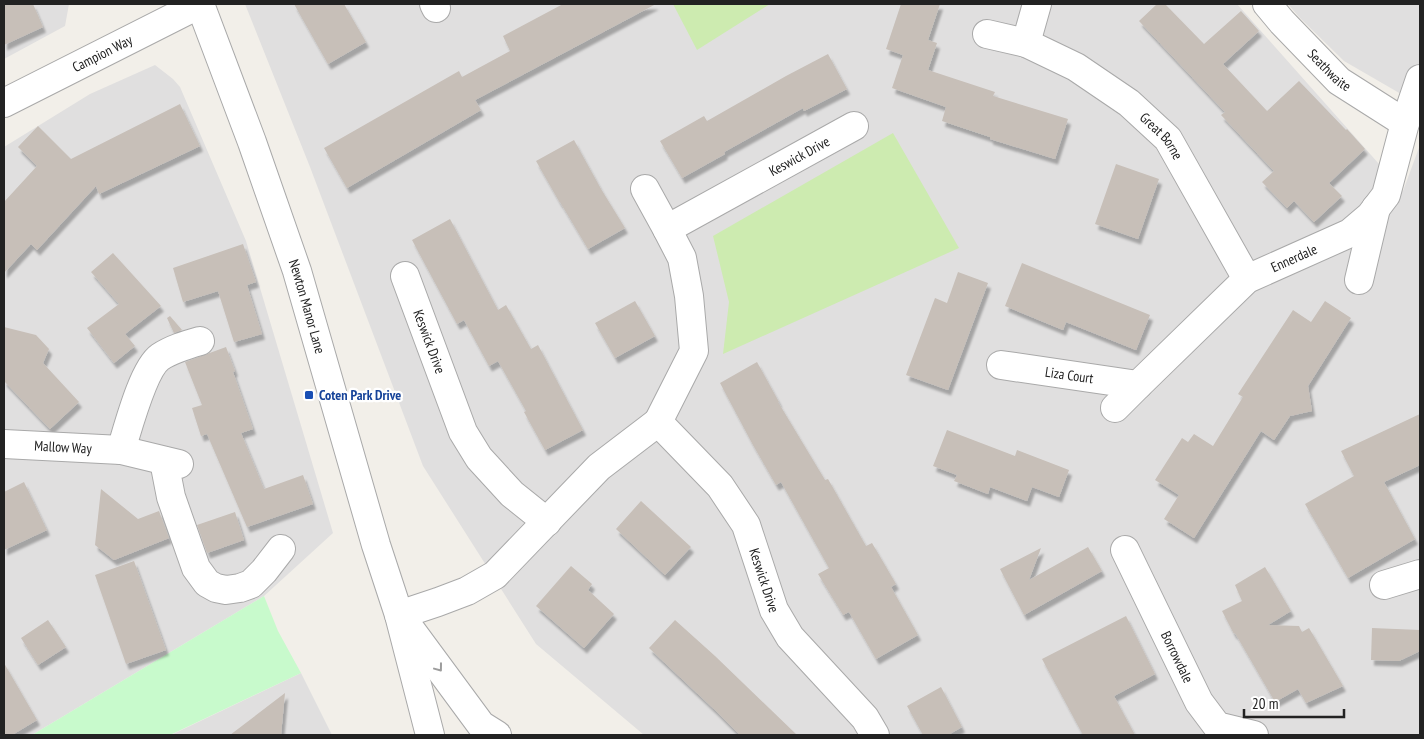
<svg xmlns="http://www.w3.org/2000/svg" width="1424" height="739" font-family="'PT Sans Narrow',sans-serif">
	<style>
		.residential { fill: #e0dfdf }
		.grass { fill: #cdebb0 }
		.park { fill: #c8facc }
		.building { fill: #c7bfb8; filter: url(#shadow) }
		.lines { fill: none; stroke-linecap: round; stroke-linejoin: round }
		.minor-casing { stroke: #a9a9a9; stroke-width: 30 }
		.minor { stroke: #fff; stroke-width: 28 }
		.oneway { stroke: #9c9c9c }
		.transit-dot { fill: #1a4fb4; stroke: #fff; stroke-width: 2 }
		.labels { text-anchor: middle; stroke-width: 4.5; stroke-linejoin: round; paint-order: stroke }
		.street-label { font-size: 14px; fill: #222; stroke: #fff }
		.transit-label { font-size: 14px; font-weight: bold; fill: #164399; stroke: #fff; text-anchor: start }
	</style>
	<defs>
		<filter id="shadow"><feDropShadow dx="3" dy="5.5" stdDeviation="1" flood-color="#0004"/></filter>
	</defs>
	<rect width="100%" height="100%" fill="#f2efe9"/>
	<path class="residential" d="M4,4h65l-4,22 -61,33z
		M245,4h992l166,187 17,-46v590h-776l-108,-91 -113,-178 -113,-299z
		M1288,4h132v101l-76,-44 -45,-44z
		M155,65l18,14 7,8 66,154 87,292 -69,63 -232,139h-28v-588l86,-53z
		M301,673l31,62h-161z"/>
	<path class="grass" d="M673,4h97l-73,46z
		M893,133l66,115 -236,106 6,-52 -16,-66z"/>
	<path class="park" d="M264,596l14,35 23,42 -131,62h-138z"/>
	<path class="building" d="M4,4h29l10,23 -39,18z
		M294,4h50l22,38 -38,22z
		M563,4h93l-181,96 6,10 -134,78 -23,-40 135,-77 3,6 48,-26 -7,-15z
		M901,4h39l-12,36 9,3 -9,27 67,22 -2,4 75,23 -13,40 -65,-20v-2l-48,-16 4,-14 -54,-19 11,-33 -17,-6z
		M1157,4h8l39,40 37,-33 18,20 -36,33 44,47 32,-30 47,49 1,-1 18,20 -36,34 13,13 -28,26 -20,-21 -7,7 -25,-26 12,-11 -53,-56 4,-3 -86,-91z
		M828,54l19,35 -43,22 -1,-3 -79,44 1,2 -43,24 -22,-37 44,-25 3,5 79,-45z
		M180,104l20,42 -101,48 -3,-8 -59,64 -6,-6 -27,29v-71l33,-36 -19,-19 20,-21 33,33z
		M574,140l27,49 24,39 -37,21 -28,-47v1l-24,-42z
		M1116,164l43,15 -21,60 -43,-15z
		M450,219l48,91 8,-5 25,44 7,-4 45,85 -38,20 -21,-38 2,-1 -28,-50 -9,5 -25,-46 -7,4 -45,-84z
		M243,244l13,38 -9,3 15,49 -28,8 -16,-51 -35,11 -10,-34z
		M113,253l48,53 -36,28 10,12 -21,17 -27,-35 32,-24 -28,-32z
		M1022,263l128,52 -14,35 -70,-28 -3,8 -58,-24z
		M958,272l30,11 -40,107 -42,-15 29,-77 12,5z
		M635,301l20,35 -40,22 -20,-35z
		M1325,301l26,17 -43,68 4,25 -22,5 -16,24 -13,-9 -67,107 -30,-19 15,-24 -24,-15 27,-42 6,4 6,-8 19,12 30,-49 -5,-3 55,-84 18,12z
		M170,316l12,14 -8,3 -7,-15z
		M4,327l32,8 13,14 -6,14 36,39 -29,27 -46,-48z
		M226,347l9,24 -2,1 20,57 -12,4 23,56 39,-14 10,29 -66,23 -40,-93 -6,2 -9,-28 10,-3 -17,-43z
		M757,362l22,40h-1l47,78 3,-1 38,67 6,-3 24,41 -5,3 27,48 -42,24 -27,-47 -6,3 -25,-41 11,-6 -48,-86 -5,3 -23,-40 -33,-62z
		M1420,414v51l-36,17 31,57 -67,39 -43,-74 49,-28 -13,-25z
		M947,430l68,26 2,-6 52,20 -10,27 -27,-10 -5,14 -37,-14 -2,7 -34,-13 3,-6 -24,-9z
		M24,482l23,48 -43,20v-58z
		M101,489l37,30 21,-8 10,27 -55,22 -19,-15z
		M641,501l50,46 -26,28 -49,-46z
		M235,512l9,28 -37,13 -10,-28z
		M1088,547l14,24 -78,44 -24,-46 41,-21 -12,32z
		M134,561l32,89 -40,14 -31,-89z
		M571,566l21,18 -4,6 26,24 -30,34 -48,-42z
		M1265,567l26,44 -23,14 31,1 3,6 7,-4 34,58 -37,17 -8,-14 -23,13 -40,-69 -1,1 -12,-23 20,-10 -7,-16z
		M1126,616l29,58 -41,22 21,39h-52l-41,-76z
		M48,620l18,27 -28,18 -17,-27z
		M675,620l40,36 82,79h-57l-25,-25 -66,-62z
		M1372,628l48,2v21l-21,10 -28,-1z
		M4,663l33,57 -25,15h-8z
		M941,687l21,40 -14,8h-25l-16,-29z
		M285,693l-4,42h-51z"/>
	<g class="lines">
		<g class="minor-casing">
			<g id="minor">
				<path id="s1" d="M200,4l52,138 45,129 79,274 23,70 31,120"/>
				<path d="M434,4l2,4"/>
				<path id="s2" d="M1267,4l15,18 57,59 66,42"/>
				<path id="s3" d="M987,34l39,9 50,24 53,36 39,36 79,140"/>
				<path d="M1026,43l11,-39"/>
				<path id="s4" d="M4,103l196,-99"/>
				<path id="s5" d="M645,189l22,40 15,29 7,38 5,55 -36,71 62,64 26,39 28,85 16,27 75,81 10,17"/>
				<path id="s6" d="M667,229l187,-103"/>
				<path id="s7" d="M405,276l58,156 16,26 33,36 35,28"/>
				<path d="M1359,280l17,-72"/>
				<path id="s8" d="M1001,365l137,20"/>
				<path id="s9" d="M1115,408l23,-23 109,-106 103,-46 20,-17 16,-21 19,-72 15,-44"/>
				<path id="s10" d="M4,444l117,6 58,14"/>
				<path d="M121,450c7,-22 22,-81 39,-93 12,-8 26,-12 40,-16"/>
				<path d="M164,461l7,36 25,71 11,15 9,5 10,2 14,-2 11,-4 13,-13 17,-22"/>
				<path id="s11" d="M1125,550l74,152 18,24 37,9"/>
				<path d="M1384,585l36,-11"/>
				<path d="M399,615l39,-13 29,-11 28,-16 104,-108 59,-45"/>
				<path d="M408,626l73,99 16,10"/>
			</g>
		</g>
		<use href="#minor" class="minor"/>
	</g>
	<defs><path id="oneway-chevron" d="M-2-3.5L2.5 0L-2 3.5" fill="none" stroke-width="1.6" stroke-linecap="round" stroke-linejoin="round" transform="scale(1.25)"/></defs>
	<use class="oneway" href="#oneway-chevron" transform="translate(439 668) rotate(53)"/>
	<rect class="transit-dot" x="304" y="390" width="10" height="10" rx="2.5"/>
	<g class="labels">
		<g class="street-label">
			<text dy="5" stroke="none"><textPath href="#s4" startOffset="110">Campion Way</textPath></text>
			<text dy="5" stroke="none"><textPath href="#s2" startOffset="91">Seathwaite</textPath></text>
			<text dy="5" stroke="none"><textPath href="#s3" startOffset="206">Great Borne</textPath></text>
			<text dy="5" stroke="none"><textPath href="#s6" startOffset="151">Keswick Drive</textPath></text>
			<text dy="5" stroke="none"><textPath href="#s9" startOffset="236">Ennerdale</textPath></text>
			<text dy="5" stroke="none"><textPath href="#s1" startOffset="321">Newton Manor Lane</textPath></text>
			<text dy="5" stroke="none"><textPath href="#s7" startOffset="70">Keswick Drive</textPath></text>
			<text dy="5" stroke="none"><textPath href="#s8" startOffset="69">Liza Court</textPath></text>
			<text dy="5" stroke="none"><textPath href="#s10" startOffset="59">Mallow Way</textPath></text>
			<text dy="5" stroke="none"><textPath href="#s5" startOffset="446">Keswick Drive</textPath></text>
			<text dy="5" stroke="none"><textPath href="#s11" startOffset="119">Borrowdale</textPath></text>
		</g>
		<g class="transit-label">
			<text x="319" y="400">Coten Park Drive</text>
		</g>
	</g>
	<rect width="1424" height="739" fill="none" stroke="#222222" stroke-width="10"/>
	<path d="M1244 709v8h100v-8" fill="none" stroke="#222222" stroke-width="2.5"/>
	<text x="1252" y="709" font-size="15" fill="#222222" stroke="#ffffff" stroke-width="4" paint-order="stroke">20 m</text>
</svg>
